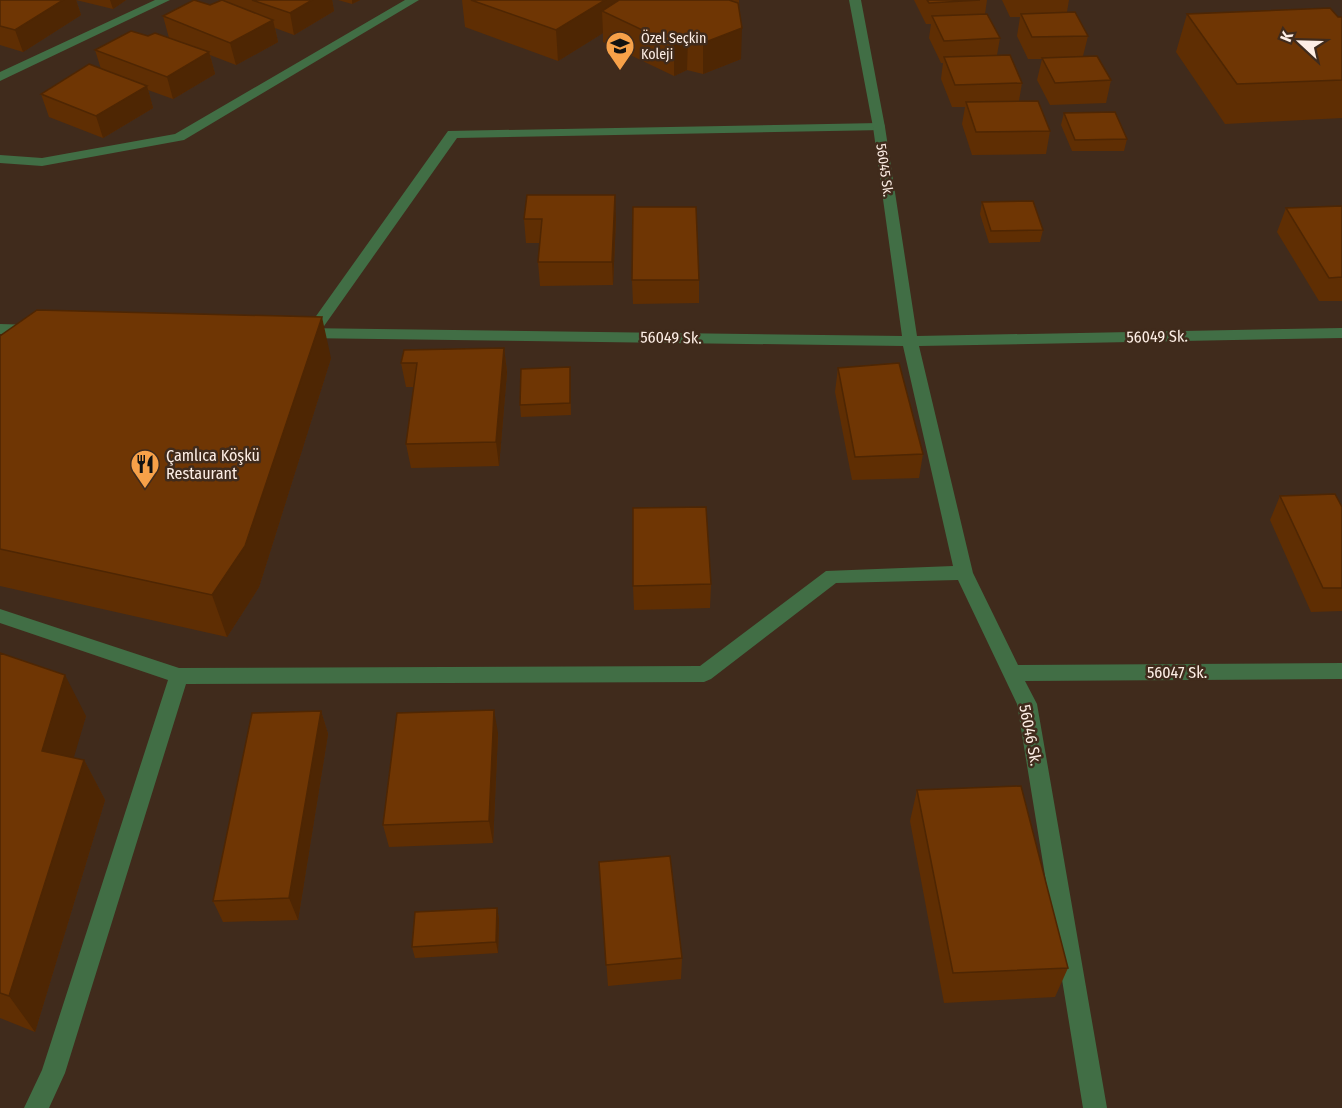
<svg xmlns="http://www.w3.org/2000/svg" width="1342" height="1108" font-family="'Fira Sans Condensed',sans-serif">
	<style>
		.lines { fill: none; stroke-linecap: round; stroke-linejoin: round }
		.lane { fill: #416e45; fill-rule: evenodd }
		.street { fill: #416e45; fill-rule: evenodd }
		.wall { fill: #5f2e03 }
		.shaded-wall { fill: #4e2603 }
		.building { fill: #6f3604; stroke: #4e2603; stroke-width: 1.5 }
		.labels { text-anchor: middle; stroke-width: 5; stroke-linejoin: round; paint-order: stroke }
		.far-poi-label { font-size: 14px; fill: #fdeee5; stroke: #402b1c; text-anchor: start }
		.far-street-label { font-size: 14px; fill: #fdeee5; stroke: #402b1c }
		.street-label { font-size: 16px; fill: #fdeee5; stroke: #402b1c }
		.poi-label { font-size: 16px; fill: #fdeee5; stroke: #402b1c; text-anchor: start }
	</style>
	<rect width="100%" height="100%" fill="#402b1c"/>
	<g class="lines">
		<path class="lane" d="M879,123l5,1 1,3 -1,3 -427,8 -140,198h-10l-3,-3 144,-202z"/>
		<path class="street" d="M155,0h15l-170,81v-9z
			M405,0h14l-235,140 -142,26 -42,-3v-8l42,3 133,-24z
			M849,0h12l24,127 32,209 425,-8v10l-423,8 54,227 45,92 324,-2v16l-317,2 12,23 70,404h-24l-66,-404 -59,-124 -122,3 -125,96 -7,3 -518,2 -121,389 -16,35h-25l18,-38 126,-390 -168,-57v-14l179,59 521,-2 126,-95 127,-5 -50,-220 -601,-8 -8,-5 8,-5 600,8 -29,-209z
			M0,324l34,1 8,5 -8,5 -34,-1z"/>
	</g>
	<path class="wall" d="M0,0h126l-13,9 -37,-9 5,15 -58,37 -23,-7z
		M221,0h111l2,11 -40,24 -19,-7 3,14 -42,23 -26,-10 5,19 -42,25 -25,-9 5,18 -50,30 -54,-21 -8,-23 60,-25 -6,-19 53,-14 21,2 -6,-22 47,-11z
		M338,0h22l-8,4z
		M462,0h277l2,59 -38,15 -16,-4 -13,6 -71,-34v-9l-45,28 -93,-34z
		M914,0h73l-2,14 15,24 -3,17 25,28 -3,18 31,30 -4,23 -74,1 -10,-31 3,-17h-13l-11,-28 2,-16h-2l-12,-25 2,-14h-5z
		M1002,0h67l-2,12 21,24 -5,20 28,24 -5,23 -56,2 -13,-25 5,-21h-14l-11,-23 3,-19h-10z
		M1187,14l155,3v101l-117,6 -49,-72z
		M1064,113l63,26 -3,12h-52l-11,-26z
		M982,202l61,28 -3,12 -51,1 -9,-29z
		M1342,206v95h-23l-42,-69 9,-24z
		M616,218l-3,67 -73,1 -2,-24 2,-19h-14l-2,-24z
		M632,280h67v23l-66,1z
		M0,336l331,22 -72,229 -32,50 -227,-51z
		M504,348l3,24 -8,94 -88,2 -5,-24 8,-57h-8l-5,-24z
		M570,367l1,48 -50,2 -1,-12z
		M838,368l85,86 -4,24 -67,2 -17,-88z
		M1280,496l62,11v104l-31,1 -41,-92z
		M711,584l-1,24 -76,2 -1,-24z
		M0,653l86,63 -13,42 11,2 21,40 -70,232 -35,-14z
		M321,711l7,23 -30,186 -75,2 -10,-21z
		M498,733l-5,110 -104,4 -6,-22z
		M917,790l151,178 -13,29 -111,6 -34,-182z
		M599,862l83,96 -1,21 -73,7z
		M497,908l2,11 -1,34 -83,5 -3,-11z"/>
	<path class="shaded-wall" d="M63,0h13l5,15 -58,37 -8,-22z
		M110,0h16l-13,9z
		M312,0h20l2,11 -40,24 -4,-22z
		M352,0h8l-8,4z
		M605,0h50l-53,11 1,22 -45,28 -2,-31z
		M273,20l5,22 -42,23 -6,-22z
		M742,28l-1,31 -38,15v-31z
		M688,38l-1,32 -13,6v-31z
		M209,52l6,22 -42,25 -6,-22z
		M147,86l6,22 -50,30 -7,-22z
		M615,195l1,23 -3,67 -1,-23z
		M322,317l9,41 -72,229 -32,50 -15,-42z
		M504,348l3,24 -8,94 -3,-24z
		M65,675l21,41 -22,75 -22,-40z
		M494,710l4,23 -5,110 -4,-22z
		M321,711l7,23 -30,186 -9,-22z
		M84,760l21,40 -70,232 -26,-36z
		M497,908l2,11 -1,34 -2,-11z"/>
	<path class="building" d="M0,0h63l-48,30 -15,-4z
		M194,0l16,5 12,-5 51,20 -43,23 -67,-27z
		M252,0h60l-22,13z
		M471,0h134l-49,30z
		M619,0h110l9,3 4,25 -39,15 -15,-5 -14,7 -72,-34z
		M927,0h53l-51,3z
		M1330,8l8,9h4v63l-105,4 -50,-70z
		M1075,12l13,24 -56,1 -11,-23z
		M987,14l13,24 -56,3 -12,-25z
		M131,31l17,5 7,-3 54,19 -42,25 -72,-27z
		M1010,55l12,28 -67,2 -11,-28z
		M1097,56l14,24 -56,3 -13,-25z
		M89,64l58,22 -51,30 -55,-22z
		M1038,101l12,30 -74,1 -10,-30z
		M1115,112l12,27 -52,1 -11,-27z
		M527,195h88l-3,67h-74l4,-43h-18z
		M1033,201l10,29 -52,1 -9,-29z
		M1342,206v71l-13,1 -43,-70z
		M633,207h63l3,73h-67z
		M37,310l285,7 -77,229 -33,49 -212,-46v-213z
		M504,348l-8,94 -90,2 11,-81h-16l3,-13z
		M899,363l24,91 -68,3 -17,-89z
		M570,367v36l-50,2 1,-36z
		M1335,494l7,13v81h-19l-43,-92z
		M706,507l5,77 -78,2v-78z
		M0,653l65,22 -23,76 42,9 -75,236 -9,-3z
		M494,710l-5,111 -106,4 14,-112z
		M321,711l-32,187 -76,3 39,-188z
		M1021,786l47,182 -115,5 -36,-183z
		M670,856l12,102 -76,7 -7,-103z
		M497,908l-1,34 -84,5 3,-35z"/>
	<defs>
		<g id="school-pin" transform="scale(1.5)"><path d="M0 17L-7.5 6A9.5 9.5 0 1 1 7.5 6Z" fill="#f7a149" stroke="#402b1c"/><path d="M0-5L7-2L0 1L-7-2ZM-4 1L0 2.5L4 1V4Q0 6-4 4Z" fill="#111"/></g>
		<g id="restaurant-pin" transform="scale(1.5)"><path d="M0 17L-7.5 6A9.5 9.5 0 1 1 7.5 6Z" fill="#f7a149" stroke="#402b1c"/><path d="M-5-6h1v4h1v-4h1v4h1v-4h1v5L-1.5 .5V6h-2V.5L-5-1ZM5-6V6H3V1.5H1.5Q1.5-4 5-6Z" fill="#111"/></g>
	</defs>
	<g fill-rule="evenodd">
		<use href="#school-pin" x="620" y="46"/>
		<use href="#restaurant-pin" x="145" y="464"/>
	</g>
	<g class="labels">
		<g class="far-poi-label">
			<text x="641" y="43">Özel Seçkin<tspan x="641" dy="16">Koleji</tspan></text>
		</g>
		<g class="far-street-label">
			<text transform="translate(885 170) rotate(82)" y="5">56045 Sk.</text>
		</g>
		<g class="street-label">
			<text transform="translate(1157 336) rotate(-1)" y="6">56049 Sk.</text>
			<text transform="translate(671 337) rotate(1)" y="6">56049 Sk.</text>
			<text x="1177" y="678">56047 Sk.</text>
			<text transform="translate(1031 735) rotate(79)" y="6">56046 Sk.</text>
		</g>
		<g class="poi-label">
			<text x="166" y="461">Çamlıca Köşkü<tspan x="166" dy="18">Restaurant</tspan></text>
		</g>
	</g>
	<g transform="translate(1300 42) rotate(292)" stroke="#402b1c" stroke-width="4.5" paint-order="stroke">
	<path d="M0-4.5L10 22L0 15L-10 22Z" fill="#fdeee5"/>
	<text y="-9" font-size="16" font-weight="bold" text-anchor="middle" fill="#fdeee5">K</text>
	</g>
</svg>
